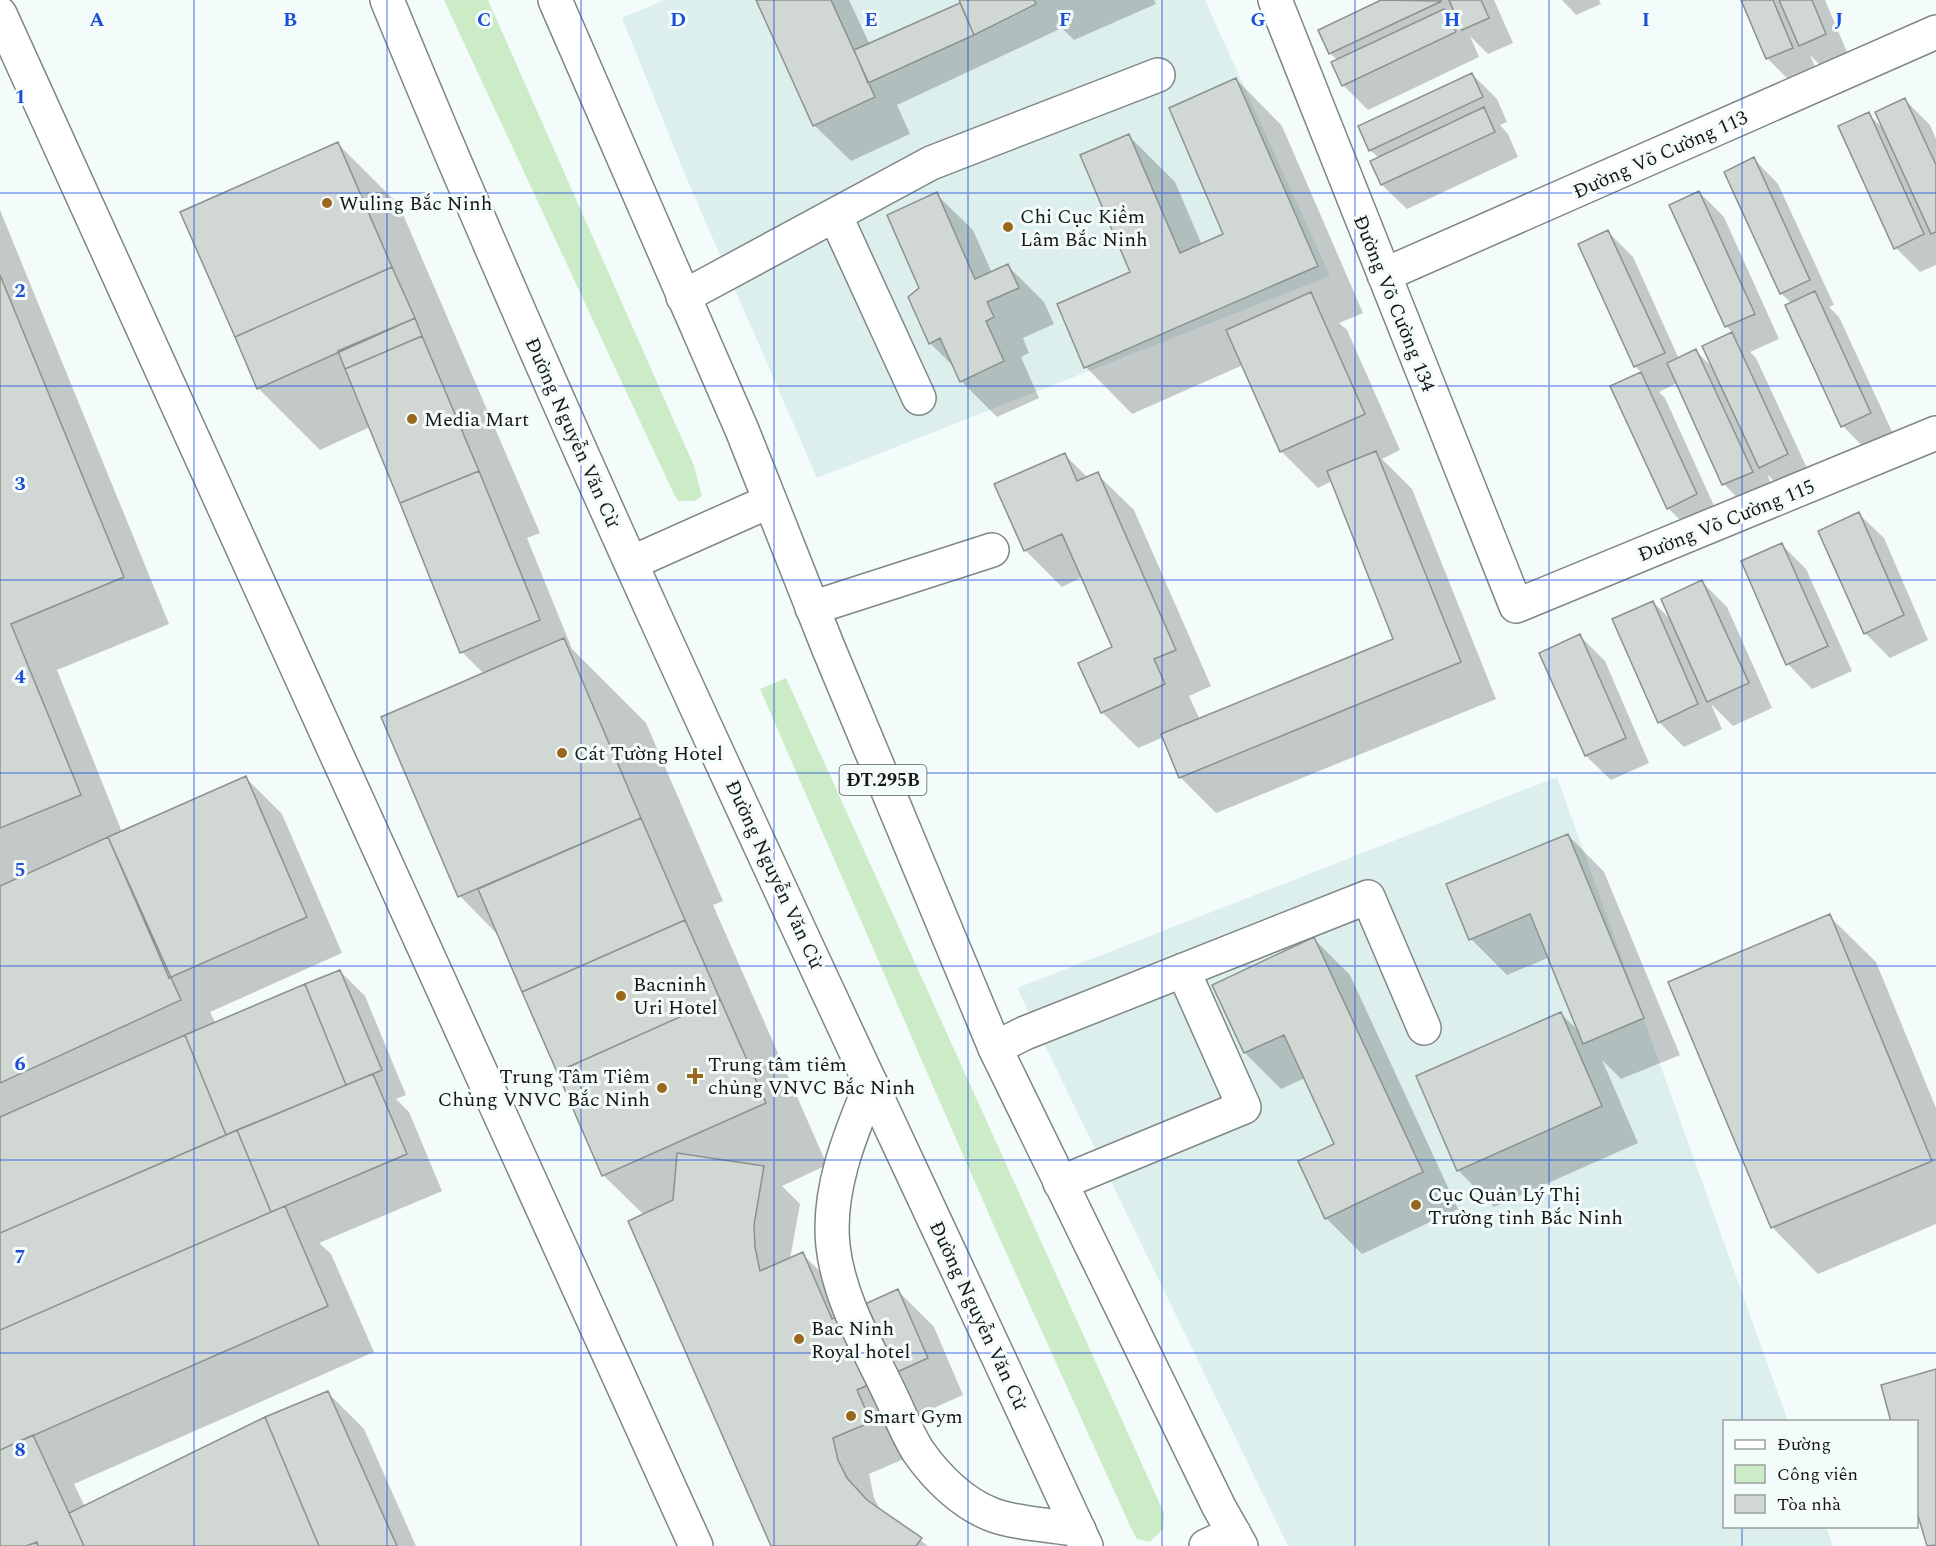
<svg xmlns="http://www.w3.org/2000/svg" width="1936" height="1546" font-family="Spectral,serif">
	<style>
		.built { fill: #ddefed }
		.green { fill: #ccebc7 }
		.shadow { fill: #0003 }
		.building { fill: #d1d8d4; stroke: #8b928f; stroke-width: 1.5 }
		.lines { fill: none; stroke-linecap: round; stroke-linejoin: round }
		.minor-casing { stroke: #7f8786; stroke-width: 36 }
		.major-casing { stroke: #7f8786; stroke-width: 36 }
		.minor { stroke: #fff; stroke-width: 33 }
		.major { stroke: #fff; stroke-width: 33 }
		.grid { fill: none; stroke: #1d4ed8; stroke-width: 1.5; stroke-opacity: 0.55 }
		.poi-dot { fill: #9a681c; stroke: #f3fcfb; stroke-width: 2 }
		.labels { text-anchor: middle; stroke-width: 6; stroke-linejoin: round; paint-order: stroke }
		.shield { fill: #f3fcfb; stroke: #585c5c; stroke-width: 1.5 }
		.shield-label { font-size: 18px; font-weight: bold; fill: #151818 }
		.street-label { font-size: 20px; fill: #151818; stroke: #f3fcfb }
		.poi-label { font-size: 20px; fill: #151818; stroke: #f3fcfb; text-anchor: start }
		.grid-label { font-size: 20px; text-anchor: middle; font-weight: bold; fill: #1d4ed8; stroke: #f3fcfb; stroke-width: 6; stroke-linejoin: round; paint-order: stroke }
	</style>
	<rect width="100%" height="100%" fill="#f3fcfb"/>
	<path class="built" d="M664,0h541l125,276 -513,202 -131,-301 -64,-159z
		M1557,777l231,644 -64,1v104l102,1 7,19h-545l-271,-558z"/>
	<path class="green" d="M444,0h44l206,466 8,30 -8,5h-16l-7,-13z
		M786,678l378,835 -1,16 -13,13 -13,-3 -6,-11 -137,-302 -234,-537z"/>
	<path class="shadow" d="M758,0h91l21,45 92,-42 -2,-3h194l2,4 -82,36 -12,-12 -165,77 13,29 -59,27 -37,-36z
		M1385,0h109l19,43 -25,11 -18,-18 9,21 -111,53 -25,-25 -6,-25 -7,-7 -10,-22z
		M1562,0h37l2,4 -25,11z
		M1743,0h82l25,59 -25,11 -15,-15 7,17 -25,11 -25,-25z
		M1472,74l25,25 10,23 -7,3 8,9 10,23 -111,52 -25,-24 -10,-23 7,-4 -9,-8z
		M1236,79l46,47 81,187 -24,10 8,7 53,120 -18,9 30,30 84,210 -280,114 -36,-36 -16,-40 -26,11 -36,-36 12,-64 -32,-71 -20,10 -36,-36 -30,-66 68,-31 24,24 9,-4 37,36 77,176 -22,10 11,24 195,-81 -63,-158 -14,7 -37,-37 -38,-86 -111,49 -46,-47 -27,-62 73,-33 -3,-136 46,46 27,63 23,-10z
		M1905,100l25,25 6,14v126l-16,7 -24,-24 -28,-134 17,16z
		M337,143l62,62 141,328 -13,5 45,111 74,74 77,178 -10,4 114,260 -45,21 18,18 -10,55 12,-5 37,36 10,23 49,-22 36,36 29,68 -70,31 13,32 -37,16 5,24 7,13 47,35h-154l-130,-331 -41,-40 -103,-238 -40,-41 -77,-178 101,-44 -22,-22 -92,-225 -50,23 -62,-62z
		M1754,159l24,25 56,121 -5,2 10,10 56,121 -28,13 -24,-25 -56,-121 4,-2 -10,-10z
		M1699,192l25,25 55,122 -29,13 6,6 56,121 -27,13 -18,-18 10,23 -29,12 -24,-25 -47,-101 -18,9 6,6 55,121 -28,13 -24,-24 -56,-121 30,-14 -7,-7 -27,-134 25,25 46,102 17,-8 18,18 -10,-23 29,-13 -7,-7z
		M936,194l37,36 19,43 16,-7 36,36 10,22 -31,14 6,15 -8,4 18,41 -42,19 -36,-36 -6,-13 -25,-25 -9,-54z
		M0,210l169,414 -112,46 65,162 124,-54 36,36 60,139 -132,59 6,12 124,-53 25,25 41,99 -10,4 13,13 33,79 -123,52 12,11 43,98 -300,132 11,23 243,-114 36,36 52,117h-416z
		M1859,514l25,24 44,102 -38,18 -25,-25z
		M1781,544l25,25 46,102 -40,18 -24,-25z
		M1702,582l25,25 45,101 -39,18 -22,-22 11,25 -38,18 -25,-25 -6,-120 20,20z
		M1580,636l25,25 44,102 -38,17 -25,-24 -45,-102z
		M1568,835l36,37 76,183 -59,24 -19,-19 36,83 -144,64 -36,-37 103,-156 20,19 -31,-76 -43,18 -36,-36z
		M1829,916l47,46 60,146v116l-118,50 -46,-47z
		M1314,939l36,36 108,234 -96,45 -36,-36 10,-73 -31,-67 -24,11 -36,-36 -31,-68z"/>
	<path class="building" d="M756,0h75l44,97 -62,29z
		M959,0h75l2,4 -62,31z
		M1381,0l61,1 -113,53 -11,-24z
		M1449,0h32l8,18 -27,12z
		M1741,0h32l20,48 -27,11z
		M1779,0h33l14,34 -27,12z
		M960,3l14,32 -106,48 -14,-33z
		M1444,9l12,23 -114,54 -11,-24z
		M1472,73l11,24 -114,54 -11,-25z
		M1236,78l82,188 -234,102 -27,-64 73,-32 -50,-117 49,-21 51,119 43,-19 -54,-126z
		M1905,98l31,67v67l-5,2 -56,-122z
		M1484,107l11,25 -114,53 -11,-24z
		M1869,112l55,122 -30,15 -56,-123z
		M338,142l54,125 -157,70 -55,-125z
		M1754,157l56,123 -30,14 -56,-122z
		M1699,191l56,123 -30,13 -56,-122z
		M937,192l38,87 33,-15 11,24 -32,14 7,15 -8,4 18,40 -44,21 -20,-44 -11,6 -21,-47 11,-9 -32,-73z
		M1608,230l57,123 -31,14 -56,-123z
		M392,267l23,51 -158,71 -22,-52z
		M0,275l124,302 -113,47 70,171 -81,33z
		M1815,291l56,122 -30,14 -56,-122z
		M1311,292l54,122 -85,38 -54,-122z
		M415,318l7,18 -77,33 -7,-18z
		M1732,332l56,122 -29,14 -57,-122z
		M422,336l57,135 -79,32 -55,-134z
		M1696,349l57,123 -31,13 -55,-122z
		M1641,372l56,122 -30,15 -57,-123z
		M1376,451l85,211 -282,116 -18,-44 232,-95 -66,-168z
		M1065,453l12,28 21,-9 78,178 -22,9 11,25 -64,29 -23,-50 34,-16 -50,-113 -38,17 -30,-67z
		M479,471l61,149 -80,33 -60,-150z
		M1859,512l45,103 -40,19 -46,-103z
		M1782,543l46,103 -42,19 -45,-104z
		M1702,580l47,103 -42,19 -46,-103z
		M1653,601l45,103 -40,19 -46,-104z
		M1580,634l46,104 -41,18 -46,-103z
		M564,638l77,180 -183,79 -77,-180z
		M246,776l61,141 -138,61 -61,-141z
		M641,818l44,102 -163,72 -44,-103z
		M1568,834l76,184 -61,26 -53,-130 -61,26 -23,-56z
		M108,837l73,163 -181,83v-197z
		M1830,914l102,247 -161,67 -103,-246z
		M685,920l35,79 -163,73 -35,-80z
		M1314,937l109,235 -98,47 -27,-58 36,-17 -50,-109 -40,18 -32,-68z
		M340,970l42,100 -36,15 -41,-101z
		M305,984l41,101 -120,50 -41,-100z
		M720,999l46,104 -164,73 -45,-104z
		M1561,1012l41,94 -145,65 -41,-95z
		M185,1035l41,100 -226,98v-116z
		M373,1074l34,80 -136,58 -34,-82z
		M237,1130l34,82 -271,118v-97z
		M677,1153l87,13 -10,59 1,22 5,24 43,-19 29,67 66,-30 30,69 -71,32 14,32 -38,16 5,22 9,18 20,22 55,38 -6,8h-145l-143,-325 45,-21z
		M285,1206l43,100 -328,144v-120z
		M1936,1369v176l-9,1 -11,-37v-87h-25l-10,-37z
		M328,1391l69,155h-78l-54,-129z
		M265,1417l54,129h-235l-15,-33z
		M33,1435l36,78 15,33h-46l-1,-4 -11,4h-26v-96z"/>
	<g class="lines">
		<g class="minor-casing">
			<path id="minor" d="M1275,0l241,606 420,-173
				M0,14l696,1532
				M835,215l84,183
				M1384,275l552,-243
				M683,297l248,-134 227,-88
				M812,608l180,-58
				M995,1048l30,-15 343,-136 56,131
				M871,1084c-21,51 -44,106 -38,162 6,53 35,101 57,148 9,18 17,40 28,57 18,26 45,53 75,64 24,9 60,10 86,15
				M1060,1183l184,-76 -61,-137"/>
		</g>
		<g class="major-casing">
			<path id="major" d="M387,0c215,523 462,1033 699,1546
				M555,0l187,430 86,217 167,401 224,459 22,39
				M631,563l139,-62
				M1206,1546l28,-13"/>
		</g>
		<use href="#minor" class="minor"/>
		<use href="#major" class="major"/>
	</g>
	<path class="grid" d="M194,0v1546M387,0v1546M581,0v1546M774,0v1546M968,0v1546M1162,0v1546M1355,0v1546M1549,0v1546M1742,0v1422M0,193h1936M0,386h1936M0,580h1936M0,773h1936M0,966h1936M0,1160h1936M0,1353h1936M1742,1526v20"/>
	<g class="poi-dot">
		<circle cx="327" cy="203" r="6"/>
		<circle cx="1008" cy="227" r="6"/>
		<circle cx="412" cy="419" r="6"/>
		<circle cx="562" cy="753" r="6"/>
		<circle cx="621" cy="996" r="6"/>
		<path d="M692 1067h6v6h6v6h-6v6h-6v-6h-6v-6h6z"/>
		<circle cx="662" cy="1088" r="6"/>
		<circle cx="1416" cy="1205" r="6"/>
		<circle cx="799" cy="1339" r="6"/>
		<circle cx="851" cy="1416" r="6"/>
	</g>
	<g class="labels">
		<rect class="shield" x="839.5" y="765" width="87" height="30" rx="4.5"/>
		<g class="shield-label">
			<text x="883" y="786">ĐT.295B</text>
		</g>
		<g class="street-label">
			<text transform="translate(1660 154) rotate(-24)" y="7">Đường Võ Cường 113</text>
			<text transform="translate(1395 303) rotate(68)" y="7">Đường Võ Cường 134</text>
			<text transform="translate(573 432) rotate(66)" y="7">Đường Nguyễn Văn Cừ</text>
			<text transform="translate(1726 520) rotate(-22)" y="7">Đường Võ Cường 115</text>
			<text transform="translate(775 874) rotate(65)" y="7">Đường Nguyễn Văn Cừ</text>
			<text transform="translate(979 1315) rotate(65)" y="7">Đường Nguyễn Văn Cừ</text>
		</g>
		<g class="poi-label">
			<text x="339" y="210">Wuling Bắc Ninh</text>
			<text x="1020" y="223">Chi Cục Kiểm<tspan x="1020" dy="23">Lâm Bắc Ninh</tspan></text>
			<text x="424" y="426">Media Mart</text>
			<text x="574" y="760">Cát Tường Hotel</text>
			<text x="633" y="991">Bacninh<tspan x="633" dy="23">Uri Hotel</tspan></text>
			<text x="708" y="1071">Trung tâm tiêm<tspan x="708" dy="23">chủng VNVC Bắc Ninh</tspan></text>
			<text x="650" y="1083" text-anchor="end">Trung Tâm Tiêm<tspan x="650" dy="23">Chủng VNVC Bắc Ninh</tspan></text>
			<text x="1428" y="1201">Cục Quản Lý Thị<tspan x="1428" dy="23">Trường tỉnh Bắc Ninh</tspan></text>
			<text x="811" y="1335">Bac Ninh<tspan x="811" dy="23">Royal hotel</tspan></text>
			<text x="863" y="1423">Smart Gym</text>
		</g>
	</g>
	<g class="grid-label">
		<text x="97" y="26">A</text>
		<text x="290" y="26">B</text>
		<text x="484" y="26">C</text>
		<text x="678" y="26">D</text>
		<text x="871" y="26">E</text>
		<text x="1065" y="26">F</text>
		<text x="1258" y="26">G</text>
		<text x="1452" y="26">H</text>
		<text x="1646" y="26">I</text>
		<text x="1839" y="26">J</text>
		<text x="20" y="103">1</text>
		<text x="20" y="297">2</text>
		<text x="20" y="490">3</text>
		<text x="20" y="683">4</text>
		<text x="20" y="876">5</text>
		<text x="20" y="1070">6</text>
		<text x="20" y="1263">7</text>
		<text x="20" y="1456">8</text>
	</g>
	<rect x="1723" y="1420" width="195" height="108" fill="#f3fcfb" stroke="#9aa1a0" stroke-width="1.5"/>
	<rect x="1735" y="1440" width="30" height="9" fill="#ffffff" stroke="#9aa1a0" stroke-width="1.5"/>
	<text x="1777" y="1450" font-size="18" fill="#151818">Đường</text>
	<rect x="1735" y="1465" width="30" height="18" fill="#ccebc7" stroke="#9aa1a0" stroke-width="1.5"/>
	<text x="1777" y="1480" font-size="18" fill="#151818">Công viên</text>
	<rect x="1735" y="1495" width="30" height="18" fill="#d1d8d4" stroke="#9aa1a0" stroke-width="1.5"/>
	<text x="1777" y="1510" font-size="18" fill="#151818">Tòa nhà</text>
</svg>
